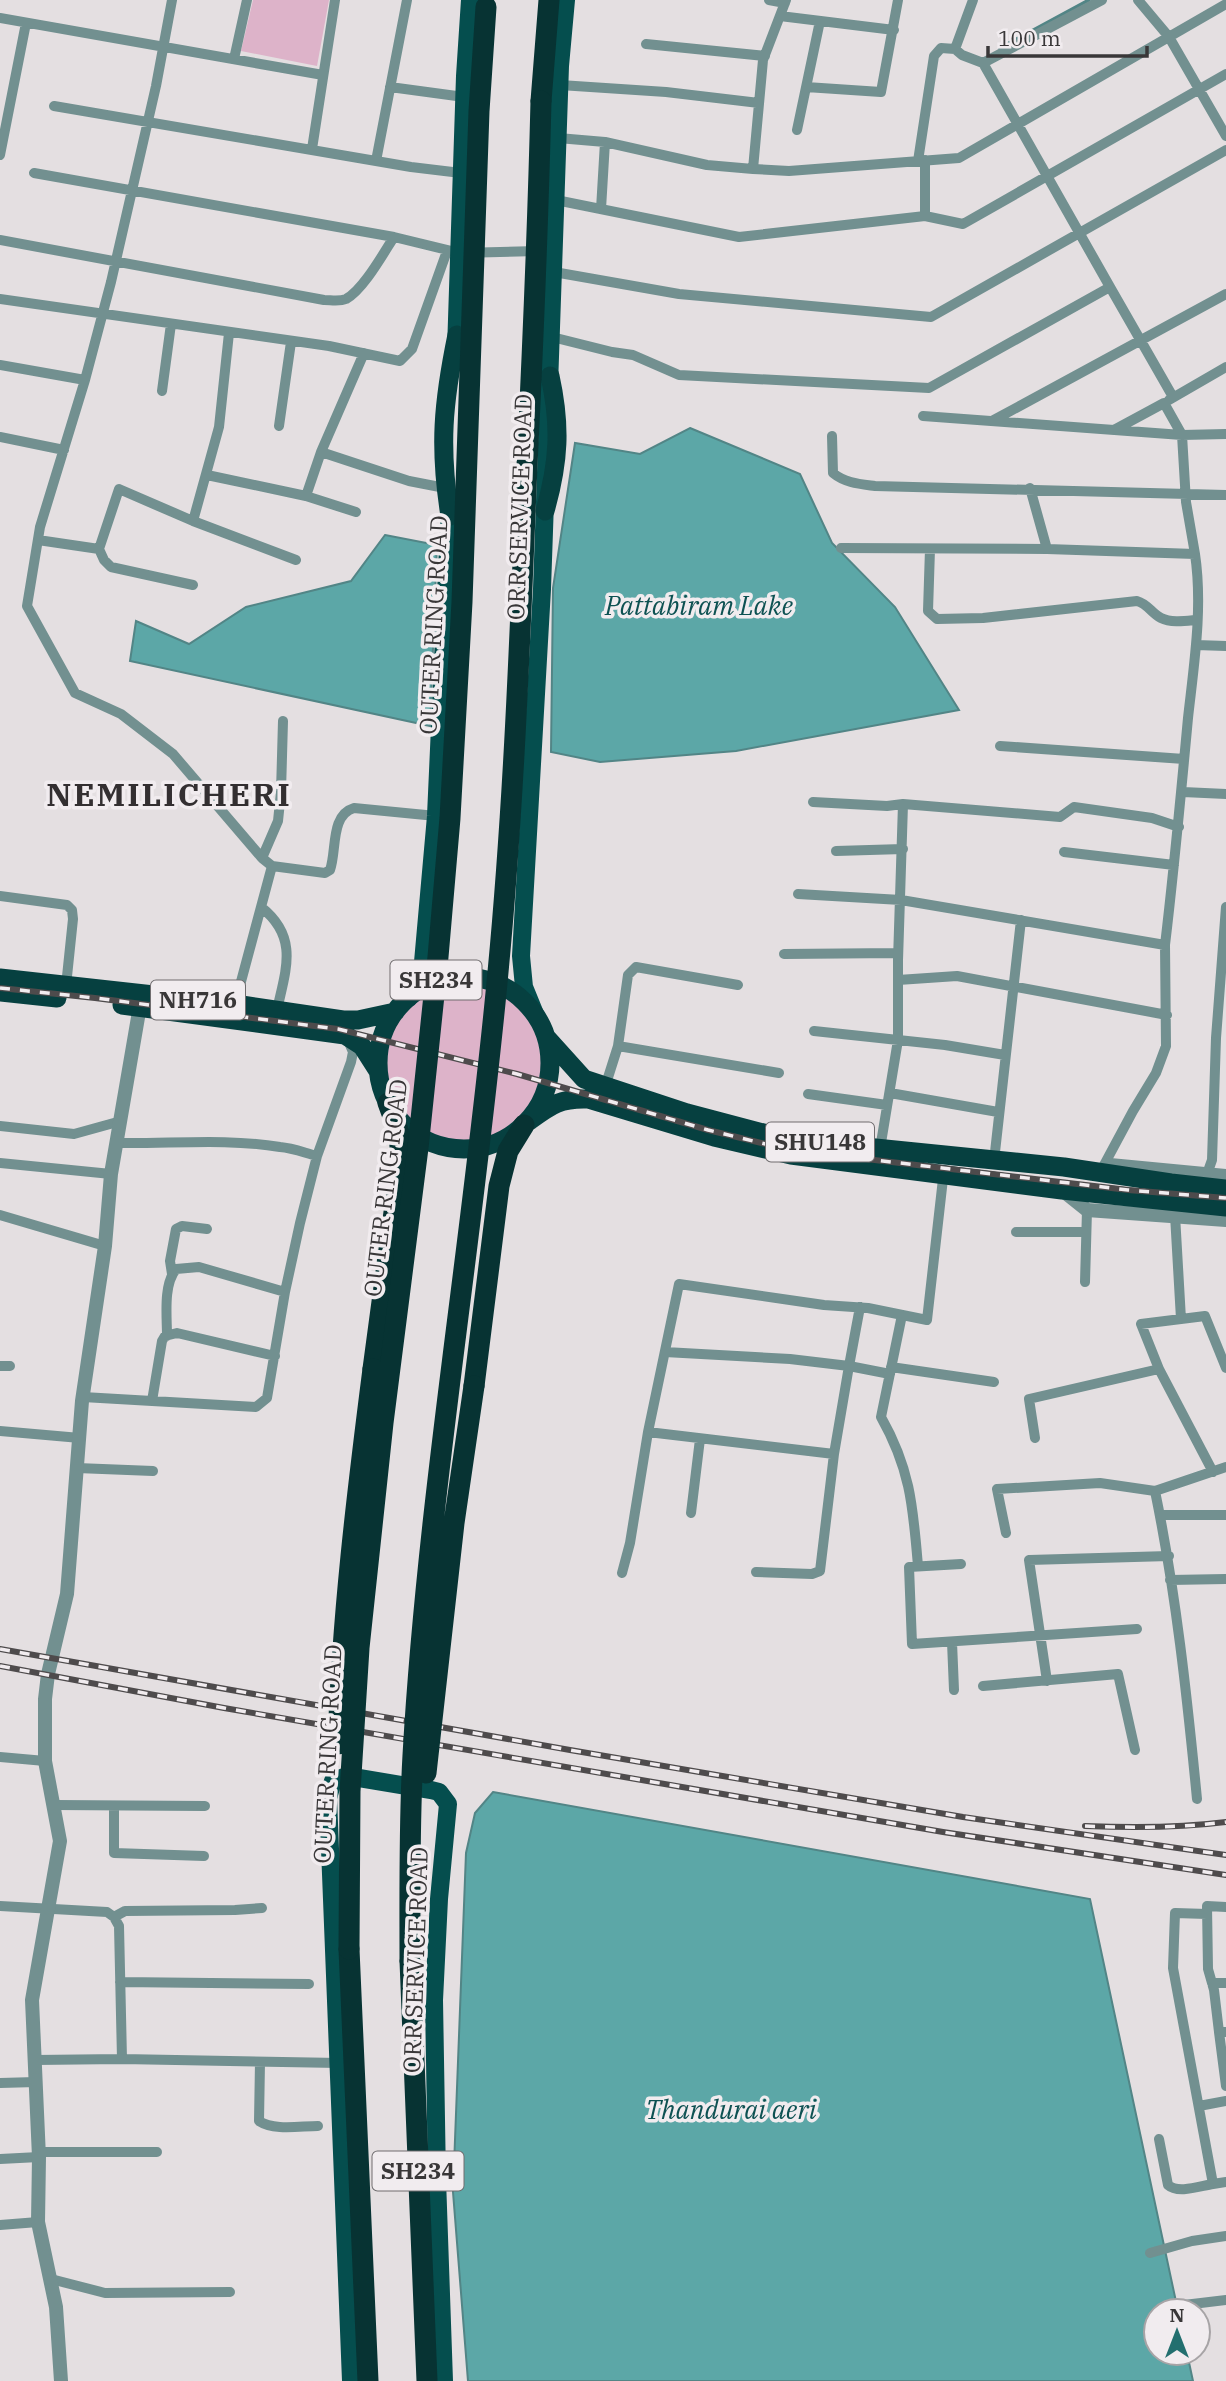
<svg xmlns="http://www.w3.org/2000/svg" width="1226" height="2381" font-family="'IBM Plex Serif',serif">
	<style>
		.green { fill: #ddb3c9 }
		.water { fill: #5ca7a7; stroke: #528586; stroke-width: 2 }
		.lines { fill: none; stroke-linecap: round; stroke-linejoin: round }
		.stream { stroke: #528586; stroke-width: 3.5 }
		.minor { stroke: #729090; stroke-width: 10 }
		.tertiary { stroke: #729090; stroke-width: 14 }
		.primary { stroke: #054e4e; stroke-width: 18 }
		.trunk { stroke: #064040; stroke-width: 19 }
		.motorway { stroke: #073333; stroke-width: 21 }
		.rail-casing { stroke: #4e4b4c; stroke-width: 6 }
		.rail { stroke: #f1ecef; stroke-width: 3.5; stroke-dasharray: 10; stroke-linecap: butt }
		.motorway-bridge { stroke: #073333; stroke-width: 21 }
		.labels { text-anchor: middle; stroke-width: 7; stroke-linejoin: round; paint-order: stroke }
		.shield { fill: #f1ecef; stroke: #706d6f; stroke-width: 2 }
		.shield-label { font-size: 23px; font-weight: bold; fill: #393738 }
		.street-label { font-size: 24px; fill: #393738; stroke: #f1ecef }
		.water-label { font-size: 26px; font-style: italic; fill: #0d5152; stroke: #f1ecef }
		.district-label { font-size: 32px; font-weight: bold; letter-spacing: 2px; fill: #332f31; stroke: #f1ecef }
	</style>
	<rect width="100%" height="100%" fill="#e4dfe1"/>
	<path class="green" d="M253,0h76l-12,66 -76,-15z
		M385 1062a79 79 0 1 1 158 0a79 79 0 1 1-158 0Z"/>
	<path class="water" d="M690,428l110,46 32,69 63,64 64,103 -223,41 -136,11 -49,-10 2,-164 22,-145 65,11z
		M385,535l52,10 -7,181 -300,-65 6,-40 53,23 57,-37 105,-26z
		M493,1792l597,107 88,412h-22v42h31l6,28h-725l-15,-189 13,-339 9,-40z"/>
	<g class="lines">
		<path class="stream" d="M1000,48l89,-48"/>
		<path class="minor" d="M172,0l-16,86 -45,196 -26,98 -45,147 -13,79 48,87 46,21 52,40 89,104 10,8 -37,138
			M769,0l16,3
			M786,0l-23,60 -10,109 36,2 170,-13 267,-154
			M1138,0l31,37 57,99
			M780,16l114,14
			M0,18l323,57
			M646,44l119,12
			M234,59l13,-59
			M983,63l119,-63
			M560,85l106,7 93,11
			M390,87l74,10
			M806,87l75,5 17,-92
			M54,106l357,61 50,6
			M797,130l23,-109
			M558,138l47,4 102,23 46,4
			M312,149l23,-149
			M0,155l26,-132
			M925,160v56
			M376,161l31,-161
			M918,161l16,-105 7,-8 14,1
			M34,173l360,64 66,16 78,-2
			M556,200l183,37 186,-21 38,8 263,-150
			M601,209l4,-67
			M0,240l324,60c7,0 15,2 22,-1 17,-9 37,-45 48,-62
			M554,272l125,22 252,23 295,-167
			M1110,287l63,110
			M0,299l329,47 71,15 12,-12 35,-98
			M552,337l60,15 21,3 46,20 250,13 181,-101 -127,-224 -21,-8 -7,-6 18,-49
			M0,365l85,15
			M162,391l9,-67
			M1169,400l57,-33
			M923,416l259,19 44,-1
			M992,421l234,-127
			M279,426l12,-84
			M832,436l1,37c12,10 27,11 42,13l351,9
			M0,437l64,13
			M321,452l88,29 36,7
			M207,475l99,21 15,-44 43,-99
			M306,496l50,16
			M193,521l103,39
			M38,540l61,9 20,-60 74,32 26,-94 10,-94
			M841,548l206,1 -17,-61
			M99,549l5,11 7,7 82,18
			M930,549l-2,62 9,8 46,-1 154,-17c11,3 14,12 24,17 10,5 24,3 35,2
			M1047,549l148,5 -9,-52 -4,-67 -18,-32 -50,27
			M1196,645l30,1
			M1000,746l184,13
			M1183,792l43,2
			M813,802l74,4 16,-2
			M836,851l67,-2
			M1064,852l110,13
			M262,858l16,-37 3,-29 2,-71
			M272,866l53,7 5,-3c7,-19 0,-55 24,-62l82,8
			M798,894l103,6 264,45c9,-75 16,-151 23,-227 6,-54 15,-110 7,-164
			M0,896l67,9 5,5 1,9 -7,67
			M261,907c38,30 25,62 16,103
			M784,954l114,-1
			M898,980l59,-4 210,39
			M814,1031l131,14 60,10
			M618,1046l10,-71 8,-8 102,18
			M605,1087l13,-41 161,27
			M890,1093l108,19
			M808,1094l79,11
			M0,1126l74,8 47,-13
			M117,1143c54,1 109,-5 163,4 13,1 25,6 37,9l-17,67 -15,69 -86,-25 -23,2c-13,16 -9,47 -9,67
			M880,1149l18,-109v-80l5,-156 157,13 14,-10 78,11 27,9
			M317,1156l34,-94 2,-10 -5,-12
			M994,1161l27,-241
			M0,1163l111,11
			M1104,1165l29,-54 23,-38 10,-27 -1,-101
			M1207,1174l5,-14 4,-122 10,-131
			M0,1215l105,31
			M1175,1215l6,104
			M1016,1232h70
			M172,1274l-2,-13 6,-32 6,-3 25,3
			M1085,1282l2,-72
			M860,1307l-11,59 41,8
			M902,1315l-21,102c30,53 32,91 37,149
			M665,1352l125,7 59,7 -15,88
			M0,1366h10
			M891,1367l103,15
			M1159,1369l54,103
			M83,1397l173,10 11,-9 18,-106
			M152,1401l10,-60 3,-5 12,-3 98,23
			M0,1431l80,7
			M648,1432l31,-148 145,21 44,3 59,12 17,-150
			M1035,1438l-6,-39 130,-30 -18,-45 64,-8 21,52
			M77,1468l76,3
			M1155,1491l71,-24
			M691,1513l9,-74
			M1160,1515h66
			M1006,1533l-9,-44 103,-6 55,8c21,102 32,205 42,308
			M961,1564l-52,3 3,77 225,-15
			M622,1573l8,-30 18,-111 186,22 -14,117 -8,3 -56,-2
			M1170,1580l56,-1
			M952,1642l2,48
			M1047,1681l-18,-121 140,-4
			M983,1686l135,-12 17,76
			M0,1757l45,4
			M55,1805l150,1
			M114,1806v47l90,3
			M0,1906l107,6 7,5 5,9 3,133 -87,1
			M1226,1907l-19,-1 1,63 6,21 5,42h7
			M1207,1914l-32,-1 -2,55 40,216 13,-2
			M114,1917l11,-6 110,-1 27,-2
			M120,1982l189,2
			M1212,1983h14
			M1219,2032l7,54
			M122,2059l217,4
			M260,2062l-1,59c15,10 41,5 59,5
			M0,2083l36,-1
			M1199,2106l27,-5
			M1159,2139l9,46c10,9 32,1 45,-1
			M39,2152h118
			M0,2159l39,-2
			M0,2225l38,-3
			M1150,2253l42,-12 34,-5
			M51,2279l54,14 125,-1
			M1184,2305l42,-5"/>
		<path class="tertiary" d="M1110,1165l116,11
			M1062,1190l25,20 139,10
			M61,2381l-5,-74 -18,-85 1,-65 -7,-157 28,-159 -15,-80v-62l3,-25 19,-80 15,-193 23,-155 6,-72 30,-174"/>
		<path class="primary" d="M456,350l9,-274 5,-76
			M409,998l7,-13 7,-23 13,-146 14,-313
			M535,1014l-11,-27 -3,-31 21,-367 18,-523 6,-66
			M351,2381l-23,-583 5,-17 14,-5 84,14 8,2 9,12 -9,95 -5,101 3,179 7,202"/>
		<path class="trunk" d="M545,511c14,-49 16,-85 5,-135
			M450,516c-11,-69 -7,-113 7,-181
			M378 1063a86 86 0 1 1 172 0a86 86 0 1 1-172 0Z
			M0,978l235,26 108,16h15l37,-8
			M0,992l57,6
			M122,1005l223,30 17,11 16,25
			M547,1038l37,41 103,34 99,26 278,28 107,16 55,6
			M529,1121c22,-16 31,-23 59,-22l126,38 77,18 271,35 164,17"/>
		<path class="motorway" d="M541,101l8,-101
			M373,1369l28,-209 -2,-27 -11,-30
			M474,1386l25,-200 9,-35 16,-26
			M349,1949l19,432
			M410,1961l17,420"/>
		<g class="rail-casing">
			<path id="rail" d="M0,988l95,10 243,31 179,45 191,56 82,20 338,40 98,8
				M0,1649l570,101 393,67 263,38
				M0,1666l224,42 719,124 283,43
				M1085,1826c48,2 94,2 141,-4"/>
		</g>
		<use href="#rail" class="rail"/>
		<path class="motorway-bridge" d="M338,1744c4,-126 19,-250 35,-375
			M426,1773l28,-250 20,-137
			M349,1949l1,-158 9,-143 24,-225 35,-275 20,-191 12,-139 12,-216 17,-491 7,-104
			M410,1961c0,-68 -1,-137 3,-206 15,-262 61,-522 85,-783 16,-168 22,-337 29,-506 6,-122 11,-243 14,-365"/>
	</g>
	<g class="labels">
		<g class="shield">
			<rect x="390.5" y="960.5" width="91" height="39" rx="5"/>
			<rect x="151" y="980.5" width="94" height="39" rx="5"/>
			<rect x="766" y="1122.5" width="108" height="39" rx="5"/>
			<rect x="372.5" y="2151.5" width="91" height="39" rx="5"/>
		</g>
		<g class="shield-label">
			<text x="436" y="988">SH234</text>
			<text x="198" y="1008">NH716</text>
			<text x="820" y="1150">SHU148</text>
			<text x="418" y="2179">SH234</text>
		</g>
		<g class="street-label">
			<text transform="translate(520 507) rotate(-88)" y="8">ORR SERVICE ROAD</text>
			<text transform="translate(434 625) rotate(-87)" y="8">OUTER RING ROAD</text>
			<text transform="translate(386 1188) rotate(-83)" y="8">OUTER RING ROAD</text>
			<text transform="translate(328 1754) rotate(-87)" y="8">OUTER RING ROAD</text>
			<text transform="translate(416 1960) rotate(-88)" y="8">ORR SERVICE ROAD</text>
		</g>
		<g class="water-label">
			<text x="699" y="615">Pattabiram Lake</text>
			<text x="731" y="2119">Thandurai aeri</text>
		</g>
		<g class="district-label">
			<text x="169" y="806">NEMILICHERI</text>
		</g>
	</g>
	<g transform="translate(1177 2332)"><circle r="33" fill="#f1ecef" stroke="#a7a4a6" stroke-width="2"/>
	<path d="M0-5L12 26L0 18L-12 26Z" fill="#236f6f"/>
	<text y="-10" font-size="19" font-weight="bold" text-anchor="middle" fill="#393738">N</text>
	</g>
	<path d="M988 46v10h159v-10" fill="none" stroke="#393738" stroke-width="3.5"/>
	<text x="998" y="46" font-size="21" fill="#393738" stroke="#f1ecef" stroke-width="5" paint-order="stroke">100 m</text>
</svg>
